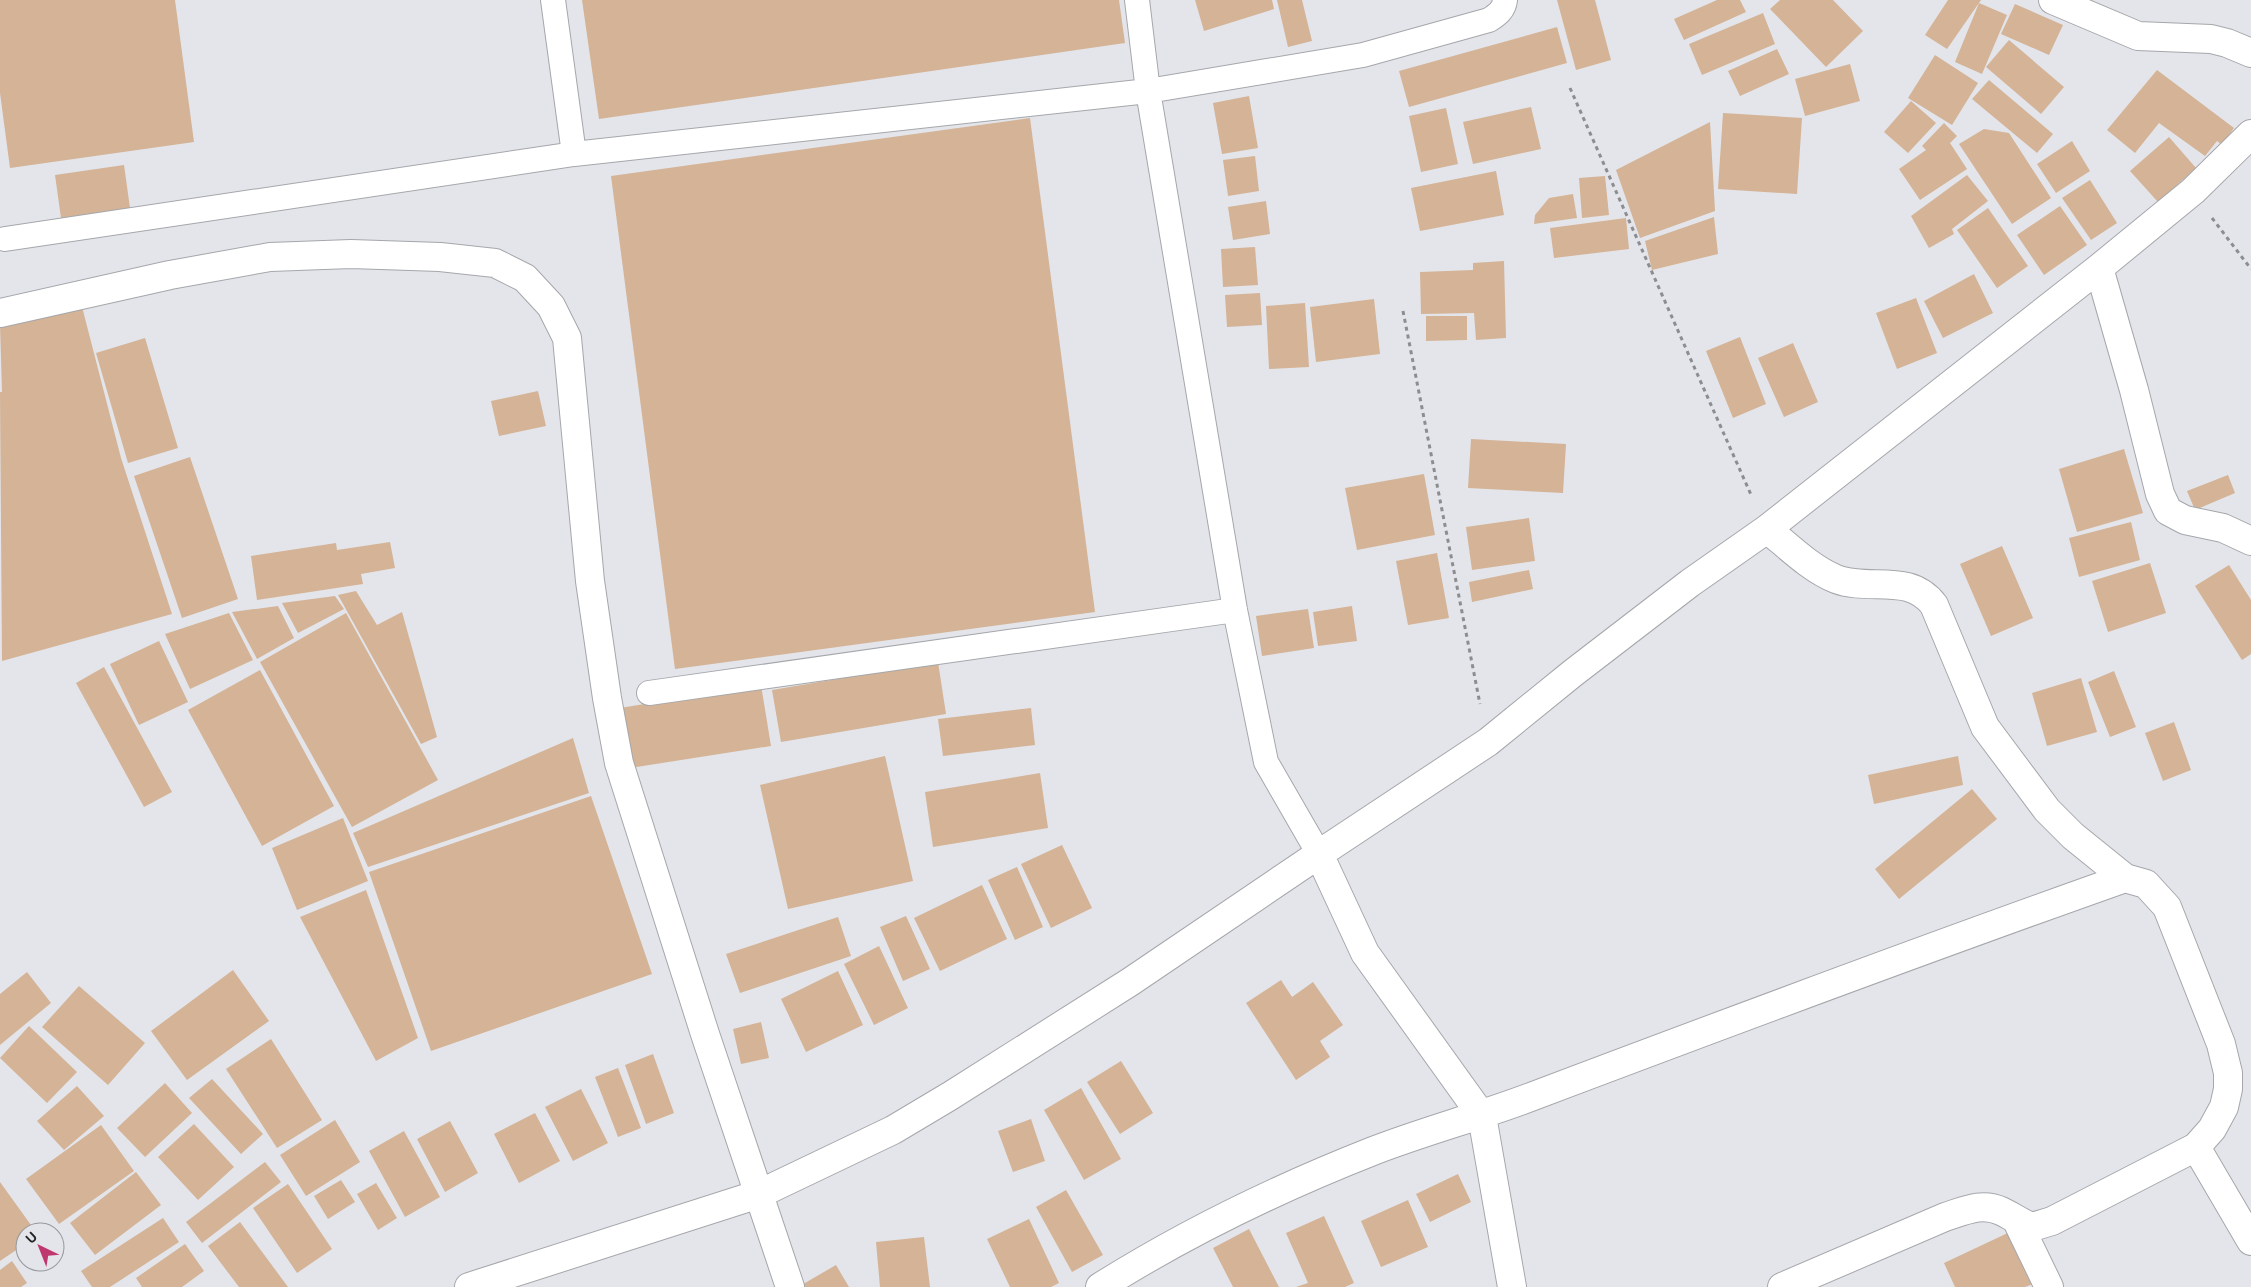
<svg xmlns="http://www.w3.org/2000/svg" width="2251" height="1287" font-family="Ubuntu,sans-serif">
	<style>
		.building { fill: #d4b396 }
		.lines { fill: none; stroke-linecap: round; stroke-linejoin: round }
		.lane-casing { stroke: #a5a7ab; stroke-width: 26 }
		.street-casing { stroke: #a5a7ab; stroke-width: 30 }
		.path { stroke: #8c8d90; stroke-width: 3; stroke-dasharray: 4 4; stroke-linecap: butt }
		.lane { stroke: #fff; stroke-width: 24 }
		.street { stroke: #fff; stroke-width: 28 }
	</style>
	<rect width="100%" height="100%" fill="#e3e5ea"/>
	<path class="building" d="M0,0h175l19,142 -184,26 -10,-75z
		M582,0h537l6,43 -526,76z
		M1195,0h77l2,9 -70,22z
		M1277,0h25l10,41 -24,6z
		M1557,0h38l16,60 -35,10z
		M1717,0h23l6,12 -62,28 -10,-21z
		M1780,0h53l30,31 -37,36 -56,-58z
		M1948,0h33l-34,49 -22,-14z
		M1979,3l28,12 -25,59 -27,-12z
		M2015,4l48,21 -14,30 -48,-21z
		M1763,13l12,31 -73,31 -13,-31z
		M1557,27l10,36 -158,44 -10,-36z
		M2009,40l55,47 -23,27 -55,-47z
		M1777,49l12,25 -49,22 -12,-25z
		M1935,55l43,28 -26,42 -44,-27z
		M1850,64l10,37 -55,15 -10,-37z
		M2157,70l77,58 -12,17 -5,-4 -12,15 -46,-33 -24,30 -28,-23z
		M1989,80l64,54 -16,19 -65,-54z
		M1249,96l9,52 -36,6 -9,-51z
		M1911,101l25,22 -28,30 -24,-21z
		M1531,107l10,42 -68,15 -10,-42z
		M1446,108l12,56 -37,8 -12,-56z
		M1723,113l79,5 -5,76 -79,-5z
		M1030,118l65,494 -420,57 -64,-493z
		M1710,122l5,89 -75,27 -24,-68z
		M1944,123l13,13 -7,7 17,26 -47,31 -21,-31 27,-19 -4,-4z
		M1984,129l25,4 42,65 -39,26 -53,-80z
		M2169,137l27,31 -38,34 -28,-31z
		M2072,141l18,30 -34,22 -19,-29z
		M1255,156l4,35 -31,5 -5,-36z
		M124,165l6,43 -69,10 -6,-43z
		M1496,171l8,44 -84,16 -9,-43z
		M1967,175l21,26 -36,28 2,5 -25,14 -18,-32z
		M1605,176l4,39 -27,3 -3,-40z
		M2090,180l27,43 -26,17 -29,-42z
		M1573,194l4,24 -43,6 1,-9 14,-17z
		M1266,201l4,33 -37,6 -5,-33z
		M2060,206l27,39 -43,30 -27,-40z
		M1988,208l40,58 -31,22 -40,-58z
		M1714,217l4,37 -66,16 -7,-29z
		M1626,218l3,31 -75,9 -4,-30z
		M1255,247l3,38 -35,2 -2,-38z
		M1504,261l2,77 -30,2 -2,-27 -53,1 -1,-42 53,-2v-7z
		M1974,274l19,39 -50,25 -19,-37z
		M1260,293l2,32 -35,2 -2,-32z
		M1916,298l21,55 -40,16 -21,-56z
		M80,299l41,159 51,156 -170,47 -2,-269h2l-2,-67z
		M1374,299l6,55 -64,8 -6,-55z
		M1305,303l4,64 -40,2 -3,-63z
		M1426,316h41v24l-41,1z
		M1740,337l26,67 -33,14 -27,-67z
		M145,338l33,110 -50,15 -32,-110z
		M1793,343l25,59 -34,15 -26,-59z
		M538,391l8,35 -47,10 -8,-35z
		M1471,439l95,5 -3,49 -95,-5z
		M2124,449l19,64 -66,19 -18,-63z
		M190,457l48,142 -56,19 -48,-142z
		M1424,474l11,61 -78,15 -12,-62z
		M2228,475l7,18 -40,17 -8,-19z
		M1529,518l6,43 -63,9 -6,-43z
		M2131,522l9,38 -61,17 -10,-39z
		M390,542l5,26 -34,6 2,10 -106,16 -6,-44 85,-13 1,7z
		M2002,546l31,72 -42,18 -31,-72z
		M1437,553l12,65 -41,7 -12,-64z
		M2150,563l16,50 -58,19 -16,-51z
		M2229,565l22,35v54l-9,6 -47,-74z
		M1529,570l4,19 -61,13 -3,-20z
		M356,591l21,34 25,-13 35,125 -16,7 -83,-149z
		M335,596l9,13 -46,24 -16,-30z
		M278,606l16,32 -37,21 -25,-47z
		M1352,606l5,35 -39,5 -5,-34z
		M1308,609l6,39 -52,8 -6,-40z
		M229,613l24,47 -63,29 -25,-55z
		M346,613l92,167 -86,47 -92,-165z
		M159,641l29,61 -49,23 -29,-61z
		M938,662l8,52 -165,28 -9,-52z
		M104,667l68,125 -28,15 -68,-124z
		M260,670l74,136 -72,40 -74,-136z
		M2114,671l22,56 -26,10 -22,-55z
		M2081,678l16,54 -50,14 -15,-53z
		M761,685l10,61 -141,22 -10,-60z
		M1031,708l4,37 -92,11 -5,-37z
		M2174,722l17,48 -28,11 -18,-48z
		M573,738l16,55 -221,74 -15,-34z
		M885,756l28,125 -125,28 -28,-124z
		M1958,756l5,29 -89,19 -6,-29z
		M1040,773l8,55 -115,19 -8,-55z
		M1972,789l25,30 -98,80 -24,-30z
		M591,796l61,178 -221,77 -62,-179z
		M343,818l25,63 -71,29 -25,-62z
		M1062,845l30,63 -41,20 -30,-64z
		M1017,867l26,60 -28,13 -27,-60z
		M982,885l25,54 -67,32 -26,-53z
		M366,890l52,148 -42,23 -76,-144z
		M906,916l24,53 -27,12 -23,-54z
		M838,917l13,39 -111,37 -14,-39z
		M879,946l29,62 -34,17 -30,-61z
		M233,970l36,51 -82,59 -36,-49z
		M838,971l25,54 -57,27 -25,-53z
		M27,972l24,31 -51,42v-51z
		M1281,980l11,17 21,-15 30,43 -23,16 10,16 -34,23 -50,-77z
		M79,986l66,57 -37,42 -66,-58z
		M761,1022l8,36 -28,6 -8,-35z
		M29,1026l48,46 -30,31 -47,-45z
		M271,1039l51,81 -45,28 -51,-79z
		M653,1054l21,59 -28,11 -21,-59z
		M1121,1061l32,52 -33,21 -33,-52z
		M618,1068l23,60 -23,9 -23,-60z
		M212,1079l51,55 -22,20 -52,-56z
		M165,1083l27,30 -47,44 -28,-29z
		M77,1086l27,30 -40,34 -27,-29z
		M1081,1088l40,71 -37,21 -40,-70z
		M581,1089l27,54 -35,18 -28,-54z
		M535,1113l25,48 -41,22 -25,-49z
		M1031,1119l14,42 -32,11 -15,-41z
		M335,1120l25,42 -54,34 -26,-41z
		M450,1121l28,52 -33,19 -28,-53z
		M194,1124l40,43 -36,33 -40,-43z
		M101,1125l33,46 -75,53 -33,-45z
		M404,1131l36,66 -35,20 -36,-66z
		M265,1162l16,20 -79,61 -16,-21z
		M136,1172l25,33 -66,50 -25,-32z
		M1458,1174l13,28 -41,20 -14,-28z
		M341,1180l14,22 -27,17 -14,-23z
		M0,1182l36,50h-11v12l-25,17z
		M376,1183l21,35 -19,12 -21,-36z
		M288,1184l44,65 -35,24 -44,-65z
		M1066,1190l37,65 -31,17 -36,-65z
		M1408,1200l20,47 -47,20 -20,-46z
		M1324,1216l30,67 -9,4h-49l12,-4 -22,-50z
		M163,1218l16,24 -69,45h-18l-11,-16z
		M1029,1219l30,64 -8,4h-41l-23,-48z
		M240,1222l48,65h-49l-31,-41z
		M1249,1229l30,58h-46l-20,-39z
		M2012,1231l23,52 -10,4h-70l-11,-24z
		M924,1237l6,50h-50l-4,-45z
		M185,1244l19,27 -22,16h-40l-6,-9z
		M12,1261l15,22 -6,4h-21v-17z
		M836,1265l13,22h-51z"/>
	<g class="lines">
		<g class="lane-casing">
			<path id="lane" d="M553,0l21,154
				M1137,0l11,91 215,-36 126,-35c8,-5 15,-10 16,-20
				M5,239l569,-85 574,-63 87,519 31,152 53,92
				M649,693l586,-83"/>
		</g>
		<g class="street-casing">
			<path id="street" d="M2053,0l85,36 73,3 16,4 24,10
				M2099,268l35,122 26,104 8,17 17,9 38,8 28,13
				M0,313l170,-38 100,-18 81,-3 89,3 55,6 30,15 26,28 16,32 23,243 17,117 12,65 86,271 85,253
				M1767,529c21,17 44,40 69,50 34,13 73,-7 98,26l51,122 62,83 26,26 52,42 21,6 21,23 54,137 7,29v16l-4,18 -12,22 -16,18 -144,74 -20,6c-11,-4 -20,-11 -31,-16 -19,-9 -37,0 -56,6l-163,70
				M2196,1147l55,94
				M2017,1221l32,66
				M469,1287l290,-93 134,-64 57,-34 180,-114 189,-128
				M1100,1287c86,-54 179,-99 273,-136 54,-21 109,-35 163,-56 196,-74 391,-147 589,-217
				M1512,1287l-30,-171 -117,-163 -46,-99 169,-112 85,-69 117,-90 77,-54 332,-261 94,-77 58,-57"/>
		</g>
		<path class="path" d="M1570,88l182,409
			M2212,218l39,51
			M1403,311l77,393"/>
		<use href="#lane" class="lane"/>
		<use href="#street" class="street"/>
	</g>
	<g transform="translate(40 1247) rotate(317)"><circle r="24" fill="#e3e5ea" stroke="#97989c"/>
	<path d="M0-4L9 19L0 12L-9 19Z" fill="#c0366e"/>
	<text y="-8" font-size="14" font-weight="bold" text-anchor="middle" fill="#242426">U</text>
	</g>
</svg>
